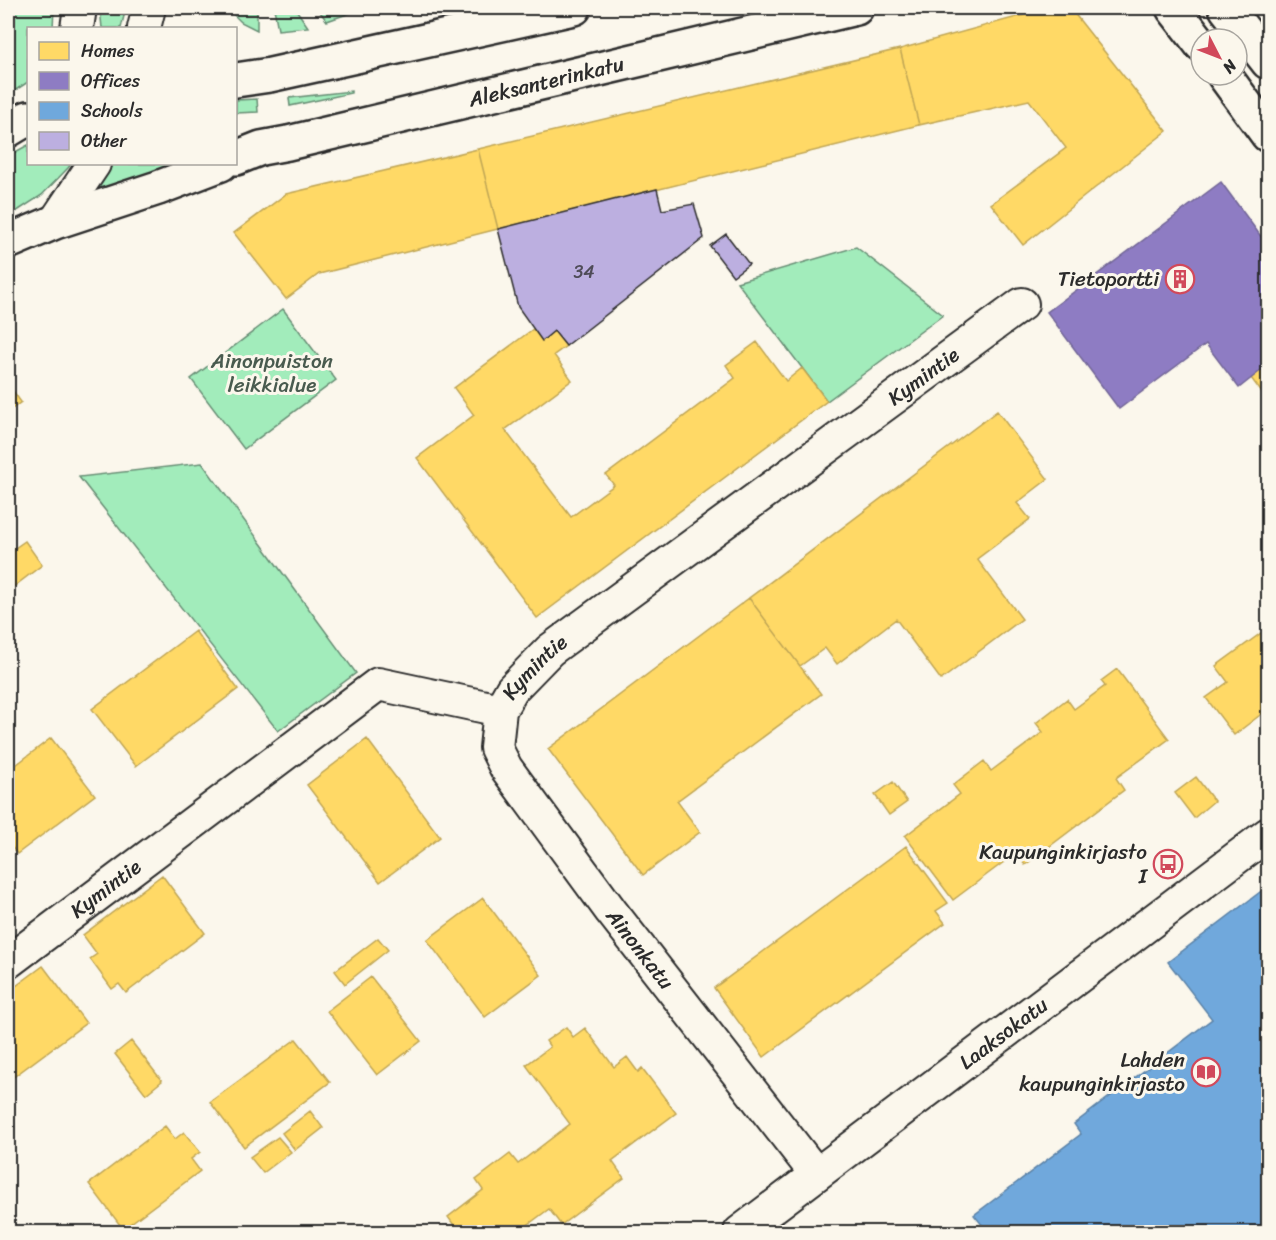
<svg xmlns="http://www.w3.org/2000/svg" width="1276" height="1240" font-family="Sriracha,sans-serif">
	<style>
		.green { fill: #a2ecbb; stroke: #668c73; stroke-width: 1.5 }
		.homes { fill: #ffd966; stroke: #bfa554; stroke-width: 1.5 }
		.offices { fill: #8e7cc3; stroke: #706495; stroke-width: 1.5 }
		.schools { fill: #6fa8dc; stroke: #5b82a7; stroke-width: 1.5 }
		.building { fill: #bcafe0; stroke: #2b2b2b; stroke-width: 1.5 }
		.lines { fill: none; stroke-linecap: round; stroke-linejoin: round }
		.minor-casing { stroke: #2b2b2b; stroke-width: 36 }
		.secondary-casing { stroke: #2b2b2b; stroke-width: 38 }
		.minor { stroke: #fbf7ec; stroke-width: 32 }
		.secondary { stroke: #fbf7ec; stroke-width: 33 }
		.labels { text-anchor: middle; stroke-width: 6; stroke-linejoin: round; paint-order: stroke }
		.number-label { font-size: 18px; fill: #4f4c58 }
		.street-label { font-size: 21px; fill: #2b2b2b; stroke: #fbf7ec }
		.poi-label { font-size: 21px; fill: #2b2b2b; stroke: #fbf7ec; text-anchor: end }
		.park-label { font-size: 21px; fill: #495b4f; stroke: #fbf7ec }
	</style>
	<rect width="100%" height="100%" fill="#fbf7ec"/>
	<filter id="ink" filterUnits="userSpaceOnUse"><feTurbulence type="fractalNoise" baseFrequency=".0167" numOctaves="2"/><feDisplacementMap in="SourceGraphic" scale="12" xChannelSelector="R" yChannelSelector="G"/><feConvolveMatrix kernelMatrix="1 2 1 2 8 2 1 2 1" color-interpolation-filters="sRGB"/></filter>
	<g filter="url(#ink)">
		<path class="green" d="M8,8h46l-1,20h-25v54l-20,13z
			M100,8h26l-5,20h-19z
			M227,8h30v22l-16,-8z
			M274,8h21l13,19 -30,3z
			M317,8h40l2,2 -32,11z
			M351,91v2l-61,13 -1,-8z
			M257,99l1,13 -22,1v-13z
			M28,145v19h43l-3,4 -26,27 -34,22v-61z
			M112,164h62l-91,38 11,-12z
			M856,247l87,68 -116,86 -90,-119z
			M283,309l53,71 -92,69 -53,-70z
			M202,463l154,210 -78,58 -199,-254z"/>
		<path class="homes" d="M1050,8h20l97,123 -144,114 -32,-41 75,-56 -37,-48 -110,25 -19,-76z
			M900,49l19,76 -421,104 -20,-80z
			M478,149l20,80 -179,45 -33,25 -52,-66 52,-39z
			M533,329l9,12 12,-10 12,15 -12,9 18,25 -67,50 66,87 43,-32 -8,-10 129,-97 -9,-13 31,-23 29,39 16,-13 25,33 -290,217 -120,-160 57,-43 -20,-27z
			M1268,365v36l-17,-23z
			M8,384l13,18 -13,10z
			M997,411l51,68 -31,24 13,16 -53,40 45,60 -81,61 -45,-61 -59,45 -12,-16 -25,18 -51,-68z
			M25,541l17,24 -34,26v-38z
			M749,598l72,96 -144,107 23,31 -57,43 -95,-126z
			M1268,628v81l-34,26 -28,-37 22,-16 -12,-16z
			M195,631l43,58 -102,77 -44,-57z
			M1117,669l52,70 -53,39 8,12 -99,75 -9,-12 -63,47 -48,-64 55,-42 -7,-9 31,-24 7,10 52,-39 -7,-9 31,-24 7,10 31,-23 -4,-5z
			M51,738l44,57 -78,59 -9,-12v-71z
			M367,739l73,98 -60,45 -73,-97z
			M1196,777l18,24 -20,17 -19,-25z
			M893,782l14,20 -18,13 -14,-20z
			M906,846l42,57 -12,8 9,12 -181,134 -50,-69z
			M162,875l43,58 -79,60 -7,-9 -7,5 -22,-30 7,-5 -14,-19z
			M483,898l58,77 -56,42 -58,-77z
			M378,938l10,12 -43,34 -10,-13z
			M43,966l43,57 -78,58v-89z
			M371,977l50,64 -44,34 -50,-64z
			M566,1027l7,10 12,-9 29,39 13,-10 11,15 4,-4 34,45 -64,48 12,17 -63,47 -12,-16 -31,23h-59l-11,-15 35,-27 -7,-10 34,-26 8,10 52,-40 -44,-59 24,-18 -4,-6z
			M296,1039l34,43 -86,65 -34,-45z
			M131,1041l31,40 -16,13 -31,-40z
			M310,1111l13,17 -28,22 -13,-17z
			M165,1126l10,13 9,-7 16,20 -9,7 9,12 -77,58 -34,-45z
			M278,1137l13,15 -28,21 -13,-16z
			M193,1225l6,7h-16z"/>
		<path class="offices" d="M1221,182l47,64v119l-29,23 -33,-44 -87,65 -72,-97z"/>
		<path class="schools" d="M1268,886v346h-280l-14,-17 107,-81 -7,-10 138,-105 -44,-57z"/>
		<path class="building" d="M657,189l5,21 32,-6 10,34 -138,108 -12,-15 -12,10 -24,-34 -20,-78z
			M726,234l23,30 -16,12 -23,-30z"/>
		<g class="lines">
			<g class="minor-casing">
				<g id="minor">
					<path d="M77,28l3,-20"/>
					<path d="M144,28l5,-20"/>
					<path d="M55,222l39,-58"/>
					<path id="s1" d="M8,962l370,-278 122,26"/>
					<path id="s2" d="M816,1174l-205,-263 -105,-143 -10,-20 4,-38 12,-21 38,-39 472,-346"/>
					<path id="s3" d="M740,1232l528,-398"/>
				</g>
			</g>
			<g class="secondary-casing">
				<g id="secondary">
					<path d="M1173,8l28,36"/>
					<path d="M1226,8l42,54"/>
					<path d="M1224,75l44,60"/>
					<path d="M236,80l34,-5 304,-67"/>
					<path d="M8,130l20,-12"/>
					<path id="s4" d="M236,158l25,-10 27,-5 568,-135"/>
					<path d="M8,242l47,-20 103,-34 63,-24"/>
				</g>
			</g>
			<use href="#minor" class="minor"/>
			<use href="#secondary" class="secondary"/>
		</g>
	</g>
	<defs>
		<g id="building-ring" transform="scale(1.5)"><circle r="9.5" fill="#fbf7ec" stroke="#d1495b" stroke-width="1.5"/><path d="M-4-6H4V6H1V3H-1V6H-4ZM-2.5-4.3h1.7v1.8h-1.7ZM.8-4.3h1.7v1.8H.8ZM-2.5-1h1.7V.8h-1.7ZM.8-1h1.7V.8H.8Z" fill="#d1495b"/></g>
		<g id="bus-ring" transform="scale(1.5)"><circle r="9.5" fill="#fbf7ec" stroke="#d1495b" stroke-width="1.5"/><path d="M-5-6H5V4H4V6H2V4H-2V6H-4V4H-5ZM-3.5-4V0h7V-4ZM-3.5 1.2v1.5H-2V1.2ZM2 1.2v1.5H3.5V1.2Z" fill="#d1495b"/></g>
		<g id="library-ring" transform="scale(1.5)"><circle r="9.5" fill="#fbf7ec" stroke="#d1495b" stroke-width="1.5"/><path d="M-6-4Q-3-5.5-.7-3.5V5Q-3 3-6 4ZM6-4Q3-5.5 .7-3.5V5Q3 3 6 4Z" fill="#d1495b"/></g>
	</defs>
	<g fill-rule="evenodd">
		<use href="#building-ring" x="1180" y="279"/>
		<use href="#bus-ring" x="1168" y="864"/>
		<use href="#library-ring" x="1206" y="1072"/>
	</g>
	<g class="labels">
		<g class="number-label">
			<text x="584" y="278">34</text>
		</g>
		<g class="street-label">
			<text dy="7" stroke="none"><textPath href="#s4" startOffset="320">Aleksanterinkatu</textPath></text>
			<text dy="7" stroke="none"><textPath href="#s2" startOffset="1113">Kymintie</textPath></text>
			<text dy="7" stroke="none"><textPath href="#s2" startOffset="627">Kymintie</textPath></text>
			<text dy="7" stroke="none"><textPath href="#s1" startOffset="122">Kymintie</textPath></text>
			<text transform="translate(640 949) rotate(52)" y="7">Ainonkatu</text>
			<text dy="7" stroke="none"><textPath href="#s3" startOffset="330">Laaksokatu</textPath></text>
		</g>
		<g class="poi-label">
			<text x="1159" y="286">Tietoportti</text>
			<text x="1147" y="859">Kaupunginkirjasto<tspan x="1147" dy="24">I</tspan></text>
			<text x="1185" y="1067">Lahden<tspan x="1185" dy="24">kaupunginkirjasto</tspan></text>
		</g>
		<g class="park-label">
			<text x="272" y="368">Ainonpuiston<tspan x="272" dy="24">leikkialue</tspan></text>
		</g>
	</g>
	<rect width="1276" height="1240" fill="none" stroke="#fbf7ec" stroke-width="30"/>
	<rect x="15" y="15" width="1246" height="1210" fill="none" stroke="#2b2b2b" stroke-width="2" filter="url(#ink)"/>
	<rect x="27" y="27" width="210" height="138" fill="#fbf7ec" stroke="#a8a59f" stroke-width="1.5"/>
	<rect x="39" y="42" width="30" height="18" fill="#ffd966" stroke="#a8a59f" stroke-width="1.5"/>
	<text x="81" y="57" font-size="18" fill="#2b2b2b">Homes</text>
	<rect x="39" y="72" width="30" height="18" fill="#8e7cc3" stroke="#a8a59f" stroke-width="1.5"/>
	<text x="81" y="87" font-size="18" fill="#2b2b2b">Offices</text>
	<rect x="39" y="102" width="30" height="18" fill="#6fa8dc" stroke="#a8a59f" stroke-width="1.5"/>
	<text x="81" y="117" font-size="18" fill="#2b2b2b">Schools</text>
	<rect x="39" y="132" width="30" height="18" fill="#bcafe0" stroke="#a8a59f" stroke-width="1.5"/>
	<text x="81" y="147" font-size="18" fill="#2b2b2b">Other</text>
	<g transform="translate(1219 57) rotate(132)"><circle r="28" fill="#fbf7ec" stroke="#a8a59f" stroke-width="1.5"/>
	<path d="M0-4.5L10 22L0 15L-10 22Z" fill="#d1495b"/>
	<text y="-9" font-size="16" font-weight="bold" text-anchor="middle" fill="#2b2b2b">N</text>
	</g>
</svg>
